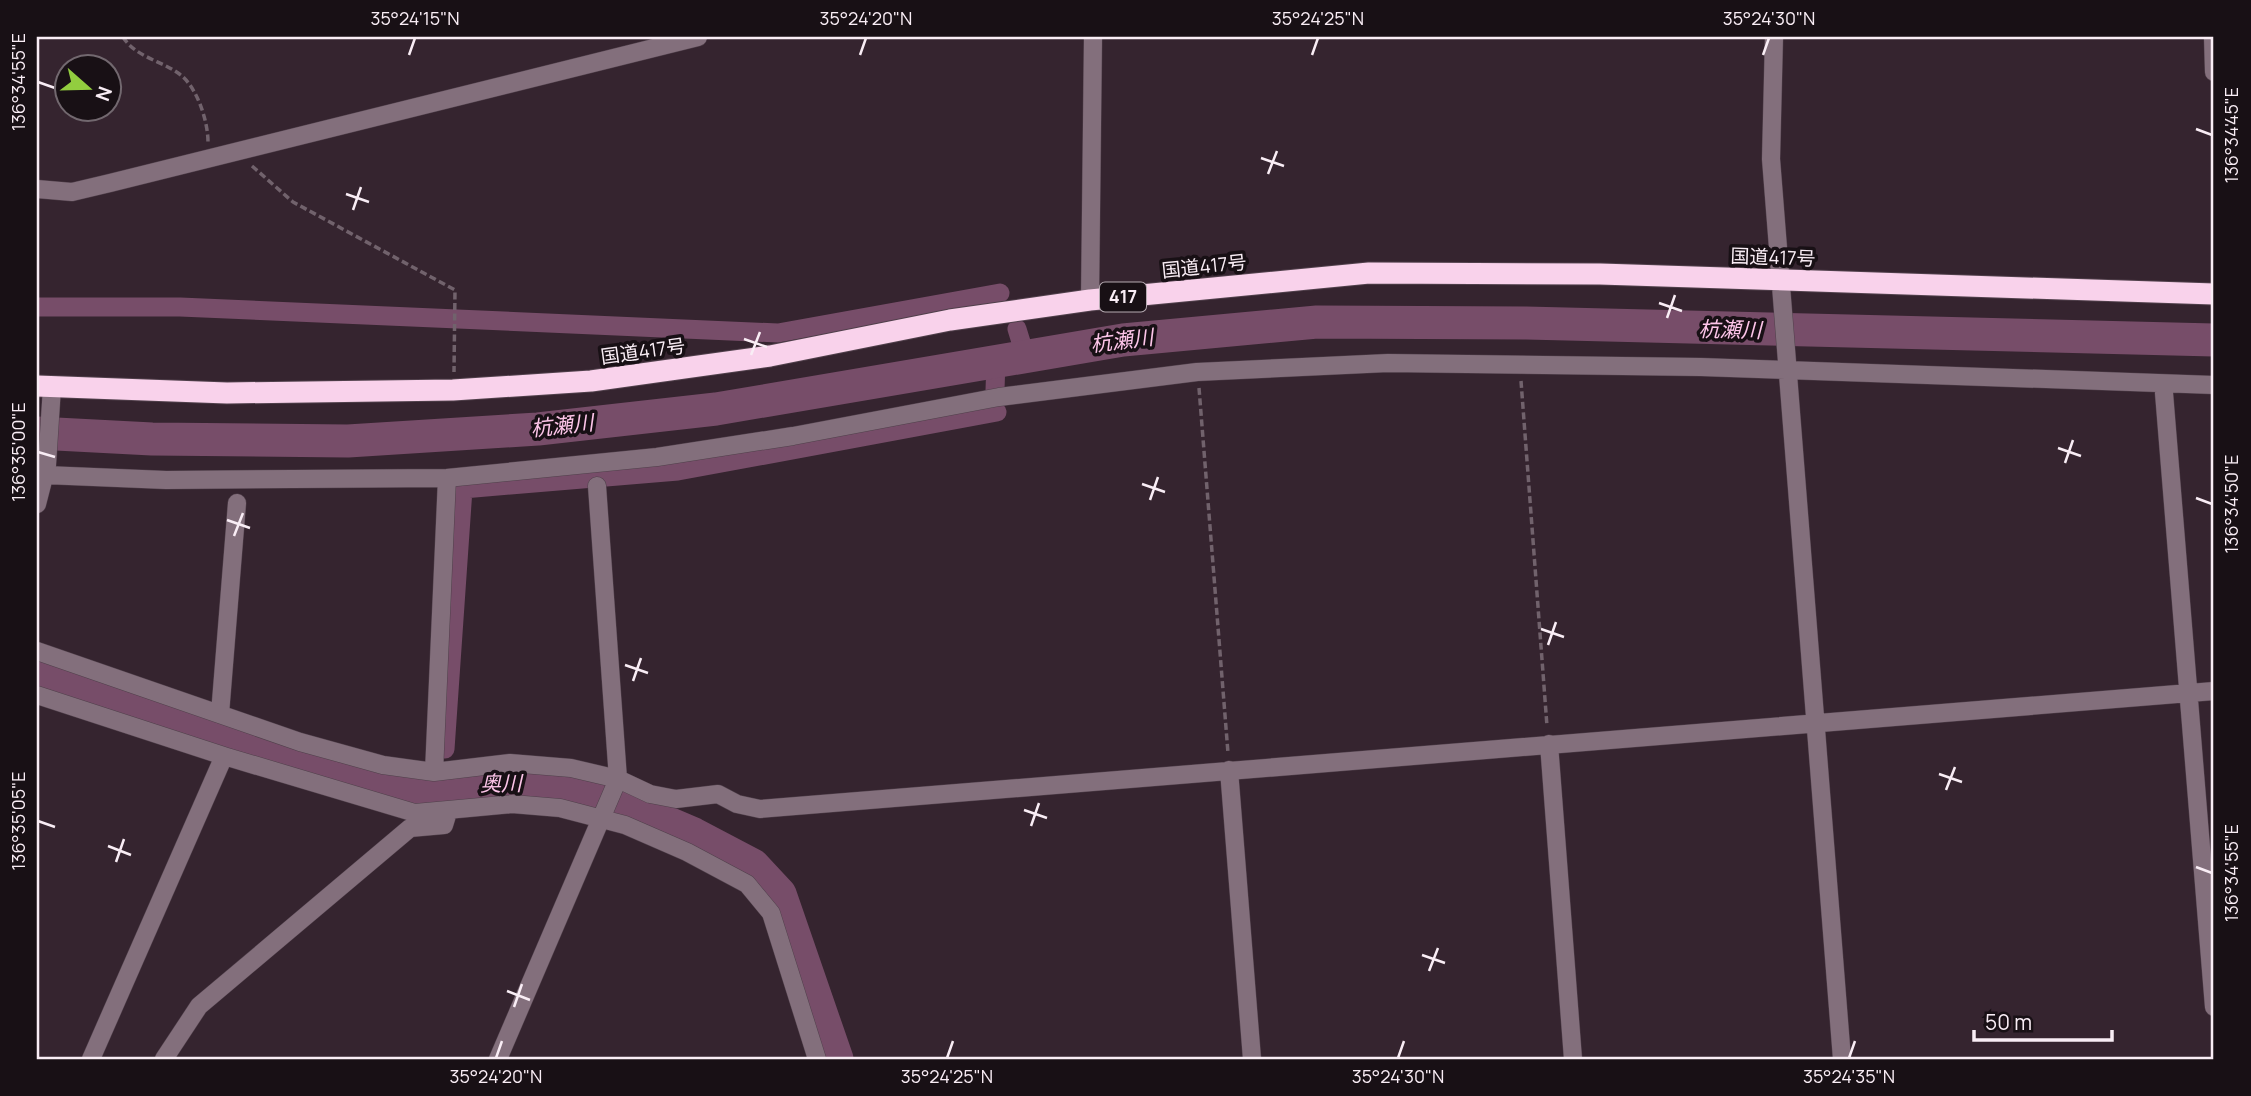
<svg xmlns="http://www.w3.org/2000/svg" width="2251" height="1096" font-family="Manrope,'Noto Sans JP',sans-serif">
	<style>
		.lines { fill: none; stroke-linecap: round; stroke-linejoin: round }
		.canal { stroke: #774d69; stroke-width: 19 }
		.river { stroke: #774d69; stroke-width: 33 }
		.minor-casing { stroke: #50404b; stroke-width: 19 }
		.highway-casing { stroke: #50404b; stroke-width: 23 }
		.path { stroke: #71626c; stroke-width: 3.5; stroke-dasharray: 7 3.5; stroke-linecap: butt }
		.minor { stroke: #836f7c; stroke-width: 18 }
		.highway { stroke: #f9d2eb; stroke-width: 21 }
		.ticks { fill: none; stroke: #f9edf5; stroke-width: 2.5 }
		.labels { text-anchor: middle; stroke-width: 7; stroke-linejoin: round; paint-order: stroke }
		.shield { fill: #181015; stroke: #b6abb2; stroke-width: 2 }
		.shield-label { font-size: 18px; font-weight: bold; fill: #f9edf5 }
		.street-label { font-size: 19px; fill: #f9edf5; stroke: #181015 }
		.water-label { font-size: 21px; font-style: italic; fill: #fdc5e9; stroke: #181015 }
		.neatline { fill: none; stroke: #f9edf5; stroke-width: 2.5 }
		.ticks-label { font-size: 18px; text-anchor: middle; fill: #f9edf5 }
	</style>
	<rect width="100%" height="100%" fill="#35242f"/>
	<g class="lines">
		<path class="canal" d="M37,307h143l598,26 222,-40
			M1017,329l8,26
			M995,390l1,-30
			M445,749l18,-260 215,-18 319,-59"/>
		<path class="river" d="M37,433l115,6 196,2 190,-12 178,-20 407,-69 194,-18 209,1 688,17
			M37,673l208,73 112,35 58,9 77,-8 74,2 53,18 75,32 59,31 27,29 57,165"/>
		<g class="minor-casing">
			<path id="minor" d="M1774,37l-3,122 71,900
				M2213,37l1,35
				M37,189l35,3 38,-9 588,-146
				M1090,300l3,-263
				M2164,393l50,614
				M45,475l121,5 281,-2 210,-21 136,-21 206,-39 198,-25 191,-9 313,4 513,18
				M37,504l10,-39 5,-78
				M37,651l263,91 83,23 51,7 76,-9 61,5 47,11 32,15 26,5 42,-5 19,10 23,5 1454,-118
				M37,695l187,61
				M220,714l17,-211
				M1549,744l24,315
				M1229,770l23,289
				M434,772l13,-294
				M91,1059l133,-303 191,57 97,-9 48,4 65,17 62,27 60,32 24,29 46,146
				M164,1059l35,-53 211,-178 34,-3 4,-13
				M498,1059l120,-280 -21,-293"/>
		</g>
		<g class="highway-casing">
			<path id="highway" d="M37,386l190,7 226,-3 138,-9 179,-25 180,-36 140,-20 279,-27 231,1 614,20"/>
		</g>
		<path class="path" d="M123,37c13,21 41,24 59,39 16,14 26,46 26,66
			M252,166l41,36 162,88 -1,82
			M1521,381l26,345
			M1199,388l29,365"/>
		<use href="#minor" class="minor"/>
		<use href="#highway" class="highway"/>
	</g>
	<path class="ticks" d="M409,55l6,-17M860,55l6,-17M1312,55l6,-17M1763,55l6,-17M38,82l17,6M2196,129l16,6M1261,158l23,8M1268,174l9,-23M346,194l23,8M353,210l8,-23M1659,303l23,8M1667,318l8,-23M744,339l23,8M751,355l9,-23M2058,448l23,8M38,452l17,5M2065,463l8,-23M1142,484l23,8M2196,498l16,6M1150,500l8,-23M227,520l23,8M234,536l9,-23M1541,629l23,8M1548,645l8,-23M625,665l23,8M633,681l8,-23M1939,774l23,8M1946,790l9,-23M1024,810l23,8M38,821l17,6M1031,826l8,-23M108,846l23,9M116,862l8,-23M2196,867l16,6M1422,955l23,8M1429,971l9,-23M507,991l23,9M514,1007l8,-23M496,1058l6,-17M947,1058l6,-17M1398,1058l6,-17M1849,1058l6,-17"/>
	<g class="labels">
		<rect class="shield" x="1100" y="282.5" width="46" height="29" rx="5"/>
		<g class="shield-label">
			<text x="1123" y="303">417</text>
		</g>
		<g class="street-label">
			<text transform="translate(1773 257) rotate(2)" y="7">国道417号</text>
			<text transform="translate(1204 266) rotate(-6)" y="7">国道417号</text>
			<text transform="translate(643 351) rotate(-8)" y="7">国道417号</text>
		</g>
		<g class="water-label">
			<text transform="translate(1730 330) rotate(1)" y="7">杭瀬川</text>
			<text transform="translate(1122 341) rotate(-7)" y="7">杭瀬川</text>
			<text transform="translate(562 426) rotate(-6)" y="7">杭瀬川</text>
			<text transform="translate(501 784) rotate(-1)" y="7">奥川</text>
		</g>
	</g>
	<rect width="2251" height="1096" fill="none" stroke="#181015" stroke-width="77"/>
	<g transform="translate(88 88) rotate(110)"><circle r="33" fill="#181015" stroke="#72686f" stroke-width="2"/>
	<path d="M0-5L12 26L0 18L-12 26Z" fill="#92cd3f"/>
	<text y="-10" font-size="19" font-weight="bold" text-anchor="middle" fill="#f9edf5">N</text>
	</g>
	<path d="M1974 1030v10h138v-10" fill="none" stroke="#f9edf5" stroke-width="3.5"/>
	<text x="1985" y="1030" font-size="21" fill="#f9edf5" stroke="#181015" stroke-width="5" paint-order="stroke">50 m</text>
	<rect x="38" y="38" width="2174" height="1020" class="neatline"/>
	<g class="ticks-label">
		<text x="415" y="25">35°24'15"N</text>
		<text x="866" y="25">35°24'20"N</text>
		<text x="1318" y="25">35°24'25"N</text>
		<text x="1769" y="25">35°24'30"N</text>
		<text transform="translate(19 82) rotate(-90)" y="6">136°34'55"E</text>
		<text transform="translate(2232 135) rotate(-90)" y="6">136°34'45"E</text>
		<text transform="translate(19 452) rotate(-90)" y="6">136°35'00"E</text>
		<text transform="translate(2232 504) rotate(-90)" y="6">136°34'50"E</text>
		<text transform="translate(19 821) rotate(-90)" y="6">136°35'05"E</text>
		<text transform="translate(2232 873) rotate(-90)" y="6">136°34'55"E</text>
		<text x="496" y="1083">35°24'20"N</text>
		<text x="947" y="1083">35°24'25"N</text>
		<text x="1398" y="1083">35°24'30"N</text>
		<text x="1849" y="1083">35°24'35"N</text>
	</g>
</svg>
